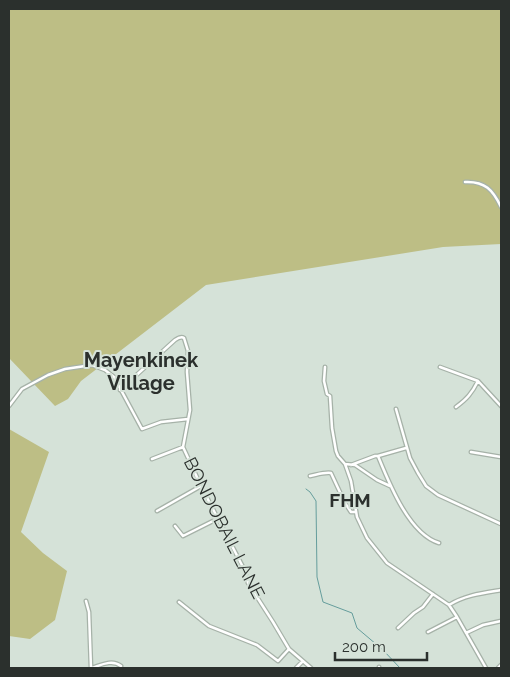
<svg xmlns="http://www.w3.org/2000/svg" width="510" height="677" font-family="Raleway,sans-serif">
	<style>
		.green { fill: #bdbe85 }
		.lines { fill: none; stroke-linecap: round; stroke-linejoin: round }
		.stream { stroke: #659d9c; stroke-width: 1 }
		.street-casing { stroke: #a6b2a8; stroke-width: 5 }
		.street { stroke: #fff; stroke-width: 2.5 }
		.labels { text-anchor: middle; stroke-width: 4; stroke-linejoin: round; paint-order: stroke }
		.street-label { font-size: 18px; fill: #2b302d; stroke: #d5e2d8 }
		.neighbourhood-label { font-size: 19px; font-weight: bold; fill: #2b302d; stroke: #d5e2d8 }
		.quarter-label { font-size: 20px; font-weight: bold; fill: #2b302d; stroke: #d5e2d8 }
	</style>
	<rect width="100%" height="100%" fill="#d5e2d8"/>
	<path class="green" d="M9,9h492v235l-58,3 -237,38 -125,96 -13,18 -13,7 -46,-48z
		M9,429l40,23 -28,80 22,21 24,18 -12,49 -25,19 -21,-3z"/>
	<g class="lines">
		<path class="stream" d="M306,489l4,3 6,9 1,76 6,25 29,11 5,15 26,22 17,18"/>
		<g class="street-casing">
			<path id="street" d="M465,182c20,-1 28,8 36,25
				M325,367l-1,14 3,13 3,2 2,32 4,23 2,5 7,8 6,17 6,36 10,21 20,25 62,42 8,12 29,51
				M440,367l38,14 23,25
				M120,390l55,-50c3,-2 6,-4 9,-2l4,13 -1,21 3,38 -7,37 18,39 44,85 3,12 25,39 16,27 22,19
				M9,406l13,-17 26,-14 17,-6 27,-4 13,5 9,7 28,52 19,-7 27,-3
				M456,407c11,-8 16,-14 22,-26
				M396,409l14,49 8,15 8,13 12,9 63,29
				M471,452l30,5
				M378,456c11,27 31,78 61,87
				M152,459l31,-12
				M345,464l10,1 22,15 13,6
				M351,465l24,-9h3l28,-8
				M310,476c6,-1 14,-4 21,-3l14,30 6,9h5
				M157,511l44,-25
				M175,526l8,10 34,-17
				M86,601l3,11 2,56
				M179,602l30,24 48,19 21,16 11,-12
				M449,605c16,-10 34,-12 52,-15
				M398,628l16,-15 9,-6 10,-13
				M428,632l29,-15
				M466,633l17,-8 18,-4
				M379,667v1
				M92,668c9,-3 20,-9 29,-2
				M296,668l7,-7
				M498,668l3,-3"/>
		</g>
		<use href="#street" class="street"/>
	</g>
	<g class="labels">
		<g class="street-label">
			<text transform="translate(224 528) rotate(63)" y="6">BONDOBAIL LANE</text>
		</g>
		<g class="neighbourhood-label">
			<text x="350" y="507">FHM</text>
		</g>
		<g class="quarter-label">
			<text x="141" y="367">Mayenkinek<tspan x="141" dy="23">Village</tspan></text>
		</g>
	</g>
	<rect width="510" height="677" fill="none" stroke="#2b302d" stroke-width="20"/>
	<path d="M335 652v8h92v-8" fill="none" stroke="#2b302d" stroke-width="2.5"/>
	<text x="342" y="652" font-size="15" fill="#2b302d" stroke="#d5e2d8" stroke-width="4" paint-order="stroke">200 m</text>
</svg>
